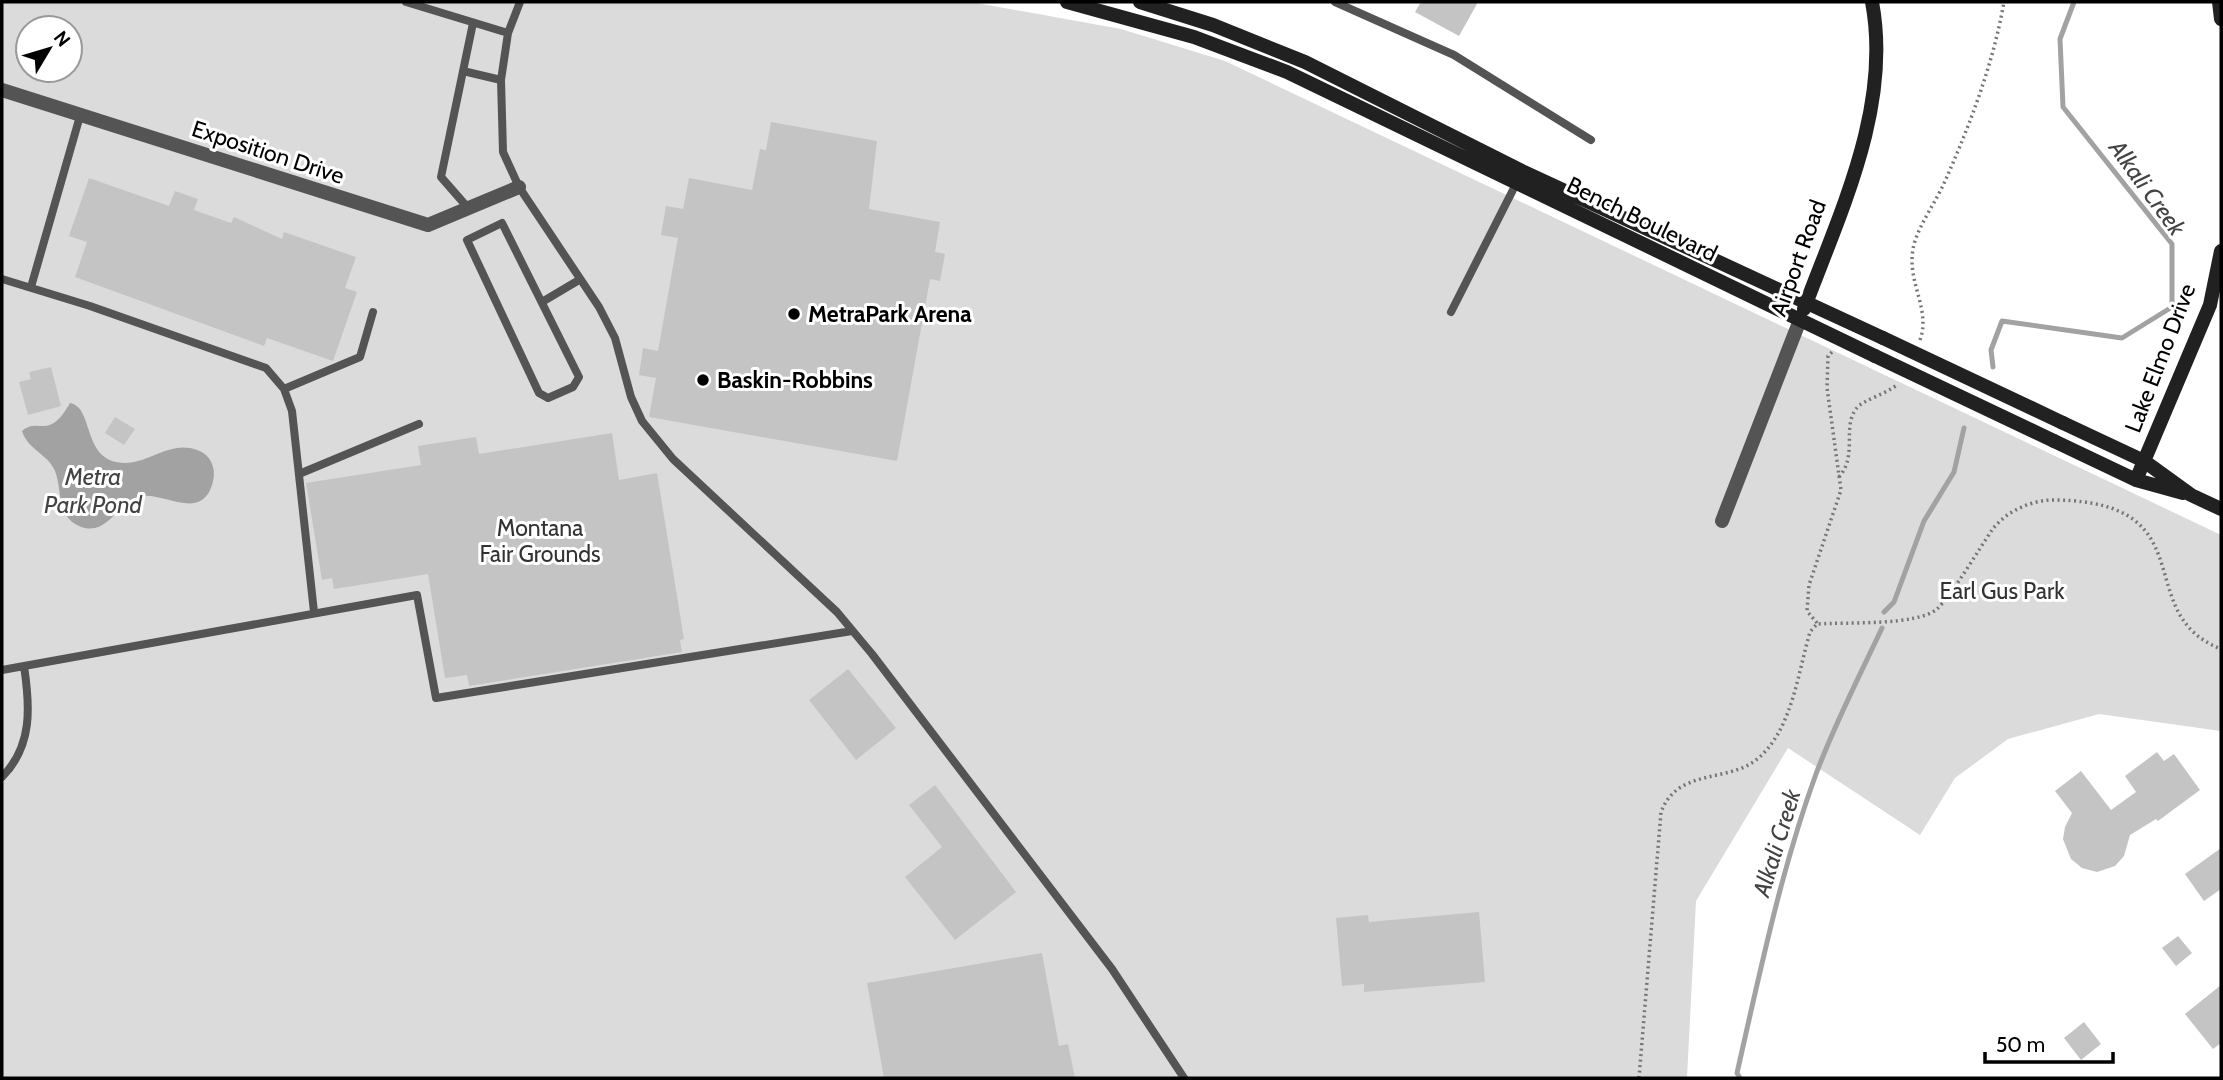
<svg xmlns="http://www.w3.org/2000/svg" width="2223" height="1080" font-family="Cabin,sans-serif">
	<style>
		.green { fill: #dbdbdb; fill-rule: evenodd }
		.water { fill: #a2a2a2 }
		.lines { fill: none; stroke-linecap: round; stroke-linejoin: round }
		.stream { stroke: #a2a2a2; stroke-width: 5 }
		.building { fill: #c4c4c4 }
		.path { stroke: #767676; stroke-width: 3.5; stroke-dasharray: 2 3.5; stroke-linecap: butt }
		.lane { stroke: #545454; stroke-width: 8 }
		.street { stroke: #545454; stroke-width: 14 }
		.secondary { stroke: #212121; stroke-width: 14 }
		.secondary-bridge { stroke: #212121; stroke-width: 14 }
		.poi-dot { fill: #000; stroke: #fff; stroke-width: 2.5 }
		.labels { text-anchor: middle; stroke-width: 6; stroke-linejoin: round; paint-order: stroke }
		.street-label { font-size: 23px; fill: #000; stroke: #fff }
		.poi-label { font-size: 23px; font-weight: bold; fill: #000; stroke: #fff; text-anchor: start }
		.park-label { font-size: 23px; fill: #323232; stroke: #fff }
		.water-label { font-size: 24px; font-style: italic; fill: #434343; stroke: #fff }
	</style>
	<rect width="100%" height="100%" fill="#fff"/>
	<path class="green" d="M2,2h969l150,27 104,32 996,474v196l-122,-17 -91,25 -53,39 -35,57 -132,-87 -92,153 -9,177h-1685zM28,28h42v42h-42z"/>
	<path class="water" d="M70,403c23,4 13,52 46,59 29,7 51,-23 81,-12 7,2 13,8 15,14 3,7 2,15 0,21 -12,38 -51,4 -75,12 -21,8 -31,41 -58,29 -24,-11 -16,-35 -24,-55 -7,-17 -27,-21 -33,-40 17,-15 26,11 48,-28z"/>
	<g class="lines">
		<path class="stream" d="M1993,367l-2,-17 11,-29 120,17 50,-31v-63l-109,-137 -3,-68 14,-37
			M1884,612l10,-10 30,-81 30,-49 10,-44
			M1740,1078l-3,-5c23,-101 44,-203 79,-299 19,-51 43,-97 66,-146"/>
	</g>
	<path class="building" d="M1421,2h57l-19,34 -44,-24z
		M771,122l106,19 -8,68 71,13 -5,30 10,2 -5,27 -10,-2 -33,182 -248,-44 7,-39 -17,-3 4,-27 15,3 20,-113 -17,-3 5,-29 17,3 6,-31 63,12 8,-41 6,1z
		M89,178l80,28 6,-15 23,8 -4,11 37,13 3,-6 48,22 2,-7 72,25 -11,31 12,4 -24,69 -66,-23 -3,8 -189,-69 12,-35 -18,-6z
		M51,367l10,39 -33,9 -9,-33 12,-3 -2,-7z
		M115,417l20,12 -11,16 -19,-12z
		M612,433l7,47 38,-7 27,166 -4,1 2,12 -213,34 -2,-11 -22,3 -17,-104 -94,15 -2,-11 -10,2 -16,-97 115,-18 -3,-19 58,-9 3,17z
		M848,669l48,59 -40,32 -47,-60z
		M2157,752l7,9 10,-7 26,36 -42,31 -2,-2 -26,16 -6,21 -9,10 -18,6 -15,-4 -11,-9 -8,-20 2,-12 7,-14 -17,-22 26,-20 30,39 25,-18 -11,-16z
		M935,785l81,107 -61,48 -50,-63 37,-30 -33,-42z
		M2221,848v41l-17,12 -19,-27z
		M1479,912l6,70 -121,10v-8l-22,2 -6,-68 32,-3 1,7z
		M2178,936l14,17 -16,13 -14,-18z
		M1042,953l17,93 9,-2 7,34h-191l-17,-95z
		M2221,985v58l-8,6 -28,-35z
		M2084,1022l17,22 -20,16 -17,-22z"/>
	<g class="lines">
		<path class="path" d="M1920,340c12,-33 -17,-61 -5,-99 7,-21 22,-41 31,-62 25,-57 47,-115 58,-177
			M1839,477c19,-22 3,-49 17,-68 6,-9 31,-15 42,-25
			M1817,623l-10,-12 2,-26 32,-95 -14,-102 1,-32 4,-4
			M1639,1078l22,-266c17,-44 65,-29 95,-52 36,-28 42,-88 54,-128l7,-8c28,-2 100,2 120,-15 15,-14 42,-60 55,-79 14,-19 41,-31 65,-30 151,3 72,113 164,149"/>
		<path class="lane" d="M406,2l102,31
			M520,2l-12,31 -7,47 2,72 16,35 80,120 16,31 16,59 11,24 31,38 164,153 35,42 240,315 72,109
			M1335,2l119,53 137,85
			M463,71l38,9
			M469,209l-28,-32 32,-154
			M502,223l77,154 -6,10 -25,11 -9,-5 -72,-153z
			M2,279l88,27 176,62 18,21 8,22 22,201
			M31,287l49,-171
			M542,302l37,-22
			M1451,312l67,-132
			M284,389l76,-32 13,-45
			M299,474l120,-50
			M2,670l415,-75 19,103 416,-67
			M2,777c31,-31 28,-71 22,-111"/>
		<path class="street" d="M2,90l426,135 91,-38
			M1722,521l78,-201"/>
		<path class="secondary" d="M1067,2l127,35 93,35 588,284
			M1140,2l73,23 92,37 217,109 361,167
			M2219,2l2,17
			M1804,309c36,-97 88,-202 68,-307
			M2063,423l81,38 47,34 30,14
			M2054,441l82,39 47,13
			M2136,480l74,-175 11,-54"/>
		<path class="secondary-bridge" d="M1883,338l180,85
			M1875,356l179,85"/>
	</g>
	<g class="poi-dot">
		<circle cx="794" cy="314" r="7"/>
		<circle cx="703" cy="380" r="7"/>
	</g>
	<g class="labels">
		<g class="street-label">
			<text transform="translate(268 152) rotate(18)" y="8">Exposition Drive</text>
			<text transform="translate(1642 219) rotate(26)" y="8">Bench Boulevard</text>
			<text transform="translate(1798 258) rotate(-70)" y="8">Airport Road</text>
			<text transform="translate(2160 358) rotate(-69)" y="8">Lake Elmo Drive</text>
		</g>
		<g class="poi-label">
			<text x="808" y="322">MetraPark Arena</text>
			<text x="717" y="388">Baskin-Robbins</text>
		</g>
		<g class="park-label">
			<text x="540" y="536">Montana<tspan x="540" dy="26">Fair Grounds</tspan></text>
			<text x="2002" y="599">Earl Gus Park</text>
		</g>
		<g class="water-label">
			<text transform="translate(2147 188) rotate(54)" y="8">Alkali Creek</text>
			<text x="93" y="485">Metra<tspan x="93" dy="28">Park Pond</tspan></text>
			<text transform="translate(1777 843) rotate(-73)" y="8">Alkali Creek</text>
		</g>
	</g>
	<rect width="2223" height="1080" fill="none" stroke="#000000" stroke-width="7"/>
	<g transform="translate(49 49) rotate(52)"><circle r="33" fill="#ffffff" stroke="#999999" stroke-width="2"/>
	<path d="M0-5L12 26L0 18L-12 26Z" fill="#000000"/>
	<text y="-10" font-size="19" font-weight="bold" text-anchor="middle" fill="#000000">N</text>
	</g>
	<path d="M1985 1052v10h128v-10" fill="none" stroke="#000000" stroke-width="3.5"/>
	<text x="1996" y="1052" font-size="21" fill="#000000" stroke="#ffffff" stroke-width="5" paint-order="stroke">50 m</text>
</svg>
